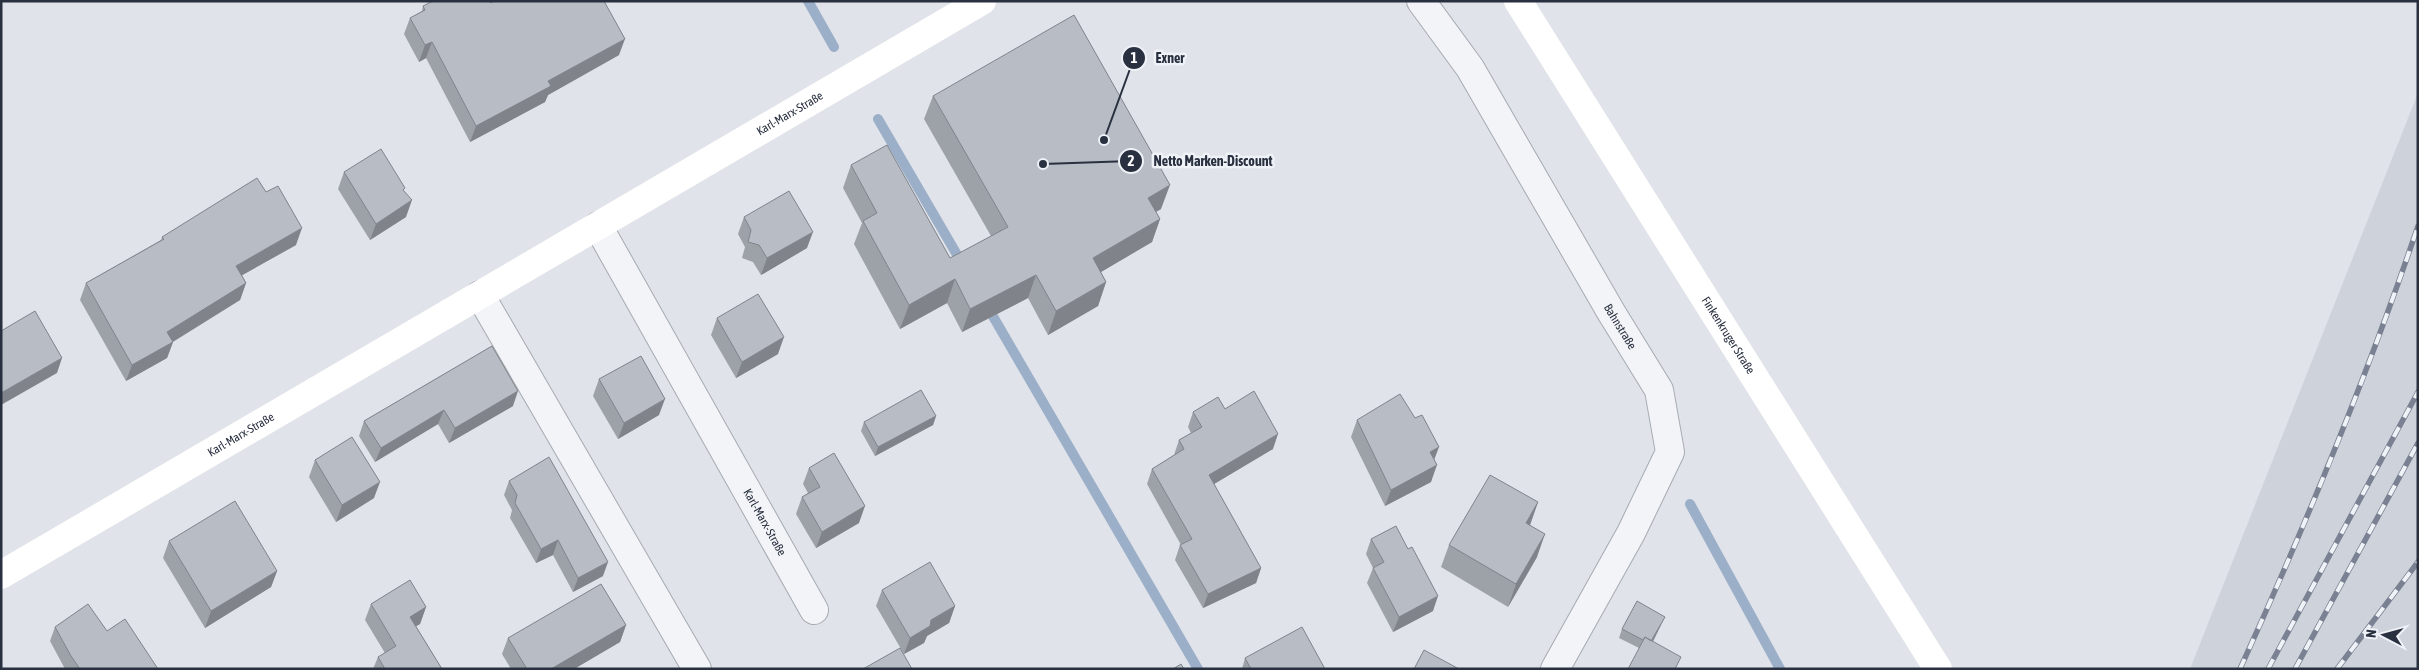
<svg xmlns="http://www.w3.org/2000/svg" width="2419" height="670" font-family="'Asap Condensed',sans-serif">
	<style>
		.built { fill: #ced2da }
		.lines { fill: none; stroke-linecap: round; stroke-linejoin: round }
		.stream { stroke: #9cafc8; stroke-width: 10 }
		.street-casing { stroke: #a5aab3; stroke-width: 30 }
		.street { stroke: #f3f4f7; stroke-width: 28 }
		.secondary { stroke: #fff; stroke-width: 28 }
		.rail-casing { stroke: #7a8192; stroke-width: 5.5 }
		.rail { stroke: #eff2f6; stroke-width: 4; stroke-dasharray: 11; stroke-linecap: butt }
		.wall { fill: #9da2a9 }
		.shaded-wall { fill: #80848a }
		.building { fill: #b7bcc5; stroke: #80848a }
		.labels { text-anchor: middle; stroke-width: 5; stroke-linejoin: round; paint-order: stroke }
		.street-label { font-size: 12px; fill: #293040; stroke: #eff2f6 }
		.leader { fill: none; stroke: #293040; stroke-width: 2 }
		.callout-dot { fill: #293040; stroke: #eff2f6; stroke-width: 2 }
		.mark-label { font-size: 15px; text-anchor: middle; font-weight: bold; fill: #fff }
		.callout-label { font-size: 14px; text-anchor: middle; font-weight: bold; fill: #293040; stroke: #eff2f6; stroke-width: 5; stroke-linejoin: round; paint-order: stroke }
	</style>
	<rect width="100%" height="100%" fill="#e0e3e9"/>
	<path class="built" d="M2418,93v576h-228z"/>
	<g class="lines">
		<path class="stream" d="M808,1l26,46
			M878,119l85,146
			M987,306l211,363
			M1690,504l90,165"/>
		<g class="street-casing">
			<g id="street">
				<path id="s1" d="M1421,1l49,67 141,244 48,78 11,62 -39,81 -76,136"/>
				<path id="s2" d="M598,226l216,384"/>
				<path d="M480,295l217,374"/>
			</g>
		</g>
		<use href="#street" class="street"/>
		<g class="secondary">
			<path id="s3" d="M1518,1l420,668"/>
			<path id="s4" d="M1,575l981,-574"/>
		</g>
		<g class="rail-casing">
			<path id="rail" d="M2240,669c66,-145 127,-292 178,-443
				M2268,669l150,-277
				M2295,669l123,-226
				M2337,669l81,-107"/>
		</g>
		<use href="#rail" class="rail"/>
	</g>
	<path class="wall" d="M491,3l128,52 -71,40 -3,7 -75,40 -44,-84 -7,4 -15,-28 6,-16 12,-7 1,-5z
		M933,96l228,113 -5,3 4,7 -8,23 -51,30 5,10 -8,24 -50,29 -20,-37 -66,34 -15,-29 -47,26 -46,-85 8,-21 -19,-35 8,-23 99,93 41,-22 -67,-117z
		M344,172l60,19 2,26 -36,23 -32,-51z
		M744,217l63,31 -46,27 -8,-13 -11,-4 3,-11 -7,-13z
		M162,237l134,8 -54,30 4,8 -6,17 -67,42 -6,16 -41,23 -46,-81 6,-17 75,-43z
		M717,318l61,36 -42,24 -25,-43z
		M492,346l21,60 -64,37 -11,-19 -63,38 -16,-26 5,-15z
		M599,379l60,36 -41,24 -25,-43z
		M1225,409l48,40 -59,35 47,84 -5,15 -53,25 -28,-48 5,-15h1l-34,-61 5,-15 22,-14 5,-15 12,-7 -3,-6 5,-15z
		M936,416l-3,9 -58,31 -14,-25 3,-9z
		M1357,420l77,40 -3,22 -46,24 -34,-69z
		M315,460l59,38 -38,24 -27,-45z
		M809,468l50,55 -43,25 -20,-34 6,-17 6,-4 -5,-9z
		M509,481l94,95 -30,16 -20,-37 -17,8 -26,-45 2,-8 -8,-15z
		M1538,502l-8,23 7,32 -29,50 -67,-40 8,-22z
		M1371,539l62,72 -40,21 -26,-49 6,-15 -7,-14z
		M169,541l108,30 -6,16 -66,41 -42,-70z
		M882,590l73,16 -6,17 -22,13 -3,7 -20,11 -28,-48z
		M371,604l55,3 -6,17 -4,2 26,43h-69l5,-12 7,-4 -20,-33z
		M626,625l-6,17 -46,27h-63l-9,-15 6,-16z
		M1661,625l-8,17 -14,6 -20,-10 3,-9z
		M55,627l103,42h-93l-15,-28z
		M1245,658l80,11h-83z"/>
	<path class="shaded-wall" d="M625,39l-6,16 -71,40 -3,7 -75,40 6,-16 72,-45z
		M432,42l-6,16 -7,4 6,-17z
		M1170,185l-9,24 -22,12 9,-23z
		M412,200l-6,17 -36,23 6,-16z
		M1160,219l-8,23 -68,40 9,-24z
		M302,228l-6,17 -66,37 6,-16z
		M813,232l-6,16 -46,27 6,-17z
		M1036,275l-8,23 -66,34 8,-23z
		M955,279l-8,24 -47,26 9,-24z
		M1106,282l-8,24 -50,29 8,-24z
		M246,283l-6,17 -71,44 4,-2 -6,16 -41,23 6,-16 35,-33z
		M784,337l-6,17 -42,24 6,-16z
		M62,358l-5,15 -56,32v-12z
		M518,391l-5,15 -64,37 6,-15z
		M665,399l-6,16 -41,24 6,-16z
		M444,410l-6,14 -63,38 6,-14z
		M936,416l-3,9 -58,31 3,-9z
		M1278,434l-5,15 -69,41 5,-15z
		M1439,447l-6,16 -3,-11z
		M1437,465l-6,17 -46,24 6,-16z
		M380,482l-6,16 -38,24 6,-17z
		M1538,502l-8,23 -4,-2z
		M865,506l-6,17 -43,25 6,-16z
		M1545,534l-8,23 -29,50 8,-23z
		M558,540l-5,15 -17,8 5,-14z
		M608,562l-5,14 -30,16 5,-14z
		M1261,568l-5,15 -53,25 5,-14z
		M277,571l-6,16 -66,41 6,-17z
		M1438,596l-5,15 -40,21 6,-15z
		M955,606l-6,17 -22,13 -3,7 -20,11 6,-16 21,-18z
		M426,607l-6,17 -16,9 6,-16z
		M1665,617l-4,8 -14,27 3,-8z
		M626,625l-6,17 -46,27h-23z"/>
	<path class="building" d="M433,1h57l1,2 3,-2h110l21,38 -77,42 3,5 -75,40 -44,-84 -7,3 -15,-27 15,-8 -2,-4z
		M1074,15l96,170 -22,13 12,21 -67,39 13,24 -50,29 -20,-36 -66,34 -15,-30 -46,26 -46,-84 14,-8 -26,-48 36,-20 63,113 58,-31 -75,-131z
		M381,149l24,39 -2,2 9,10 -36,24 -32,-52z
		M257,178l9,14 12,-6 24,42 -66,38 10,17 -79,49 6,10 -41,23 -46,-82 78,-44 -2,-2z
		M789,191l24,41 -46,26 -8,-13 -11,-3 3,-12 -7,-13z
		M758,294l26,43 -42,25 -25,-44z
		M35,311l27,47 -61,35v-62z
		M492,346l26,45 -63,37 -11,-18 -63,38 -17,-27z
		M641,356l24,43 -41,24 -25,-44z
		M921,390l15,26 -58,31 -14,-25z
		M1254,391l24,43 -69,41 52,93 -53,26 -28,-49 12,-6 -40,-70 32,-20 -5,-9 23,-13 -9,-15 25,-15 7,12z
		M1400,394l15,24 7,-3 17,32 -9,5 7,13 -46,25 -34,-70z
		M352,437l28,45 -38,23 -27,-45z
		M834,453l31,53 -43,26 -20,-35 18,-10 -11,-19z
		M549,457l59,105 -30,16 -20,-38 -17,9 -26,-46 2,-8 -8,-14z
		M1490,475l48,27 -12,21 19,11 -29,50 -67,-39z
		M235,501l42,70 -66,40 -42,-70z
		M1396,526l12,23 4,-2 26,49 -39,21 -26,-49 11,-6 -13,-23z
		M930,562l25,44 -24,14 -1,6 -20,12 -28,-48z
		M410,580l16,27 -16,10 32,52h-57l-7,-12 18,-11 -25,-42z
		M601,584l25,41 -75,44h-24l-19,-31z
		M1637,601l28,16 -14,24 -6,-4 -2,3 -21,-11z
		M88,604l19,27 18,-12 33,50h-78l-9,-13 -16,-29z
		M1302,627l23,42h-74l-6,-11z
		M1645,637l36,20 -6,12h-47z
		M900,648l12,21h-49z
		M1424,650l35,19h-45z
		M1181,664l3,5h-11z"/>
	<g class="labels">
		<g class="street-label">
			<text dy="4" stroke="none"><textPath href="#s4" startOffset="914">Karl-Marx-Straße</textPath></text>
			<text dy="4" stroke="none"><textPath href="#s1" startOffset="382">Bahnstraße</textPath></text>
			<text dy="4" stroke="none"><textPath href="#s3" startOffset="395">Finkenkruger Straße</textPath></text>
			<text dy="4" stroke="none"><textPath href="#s4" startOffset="278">Karl-Marx-Straße</textPath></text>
			<text dy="4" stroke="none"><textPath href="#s2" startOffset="340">Karl-Marx-Straße</textPath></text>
		</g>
	</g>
	<path class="leader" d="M1104 140L1134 58M1043 164L1131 161"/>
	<g class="callout-dot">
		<circle cx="1104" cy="140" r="5"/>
		<circle cx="1043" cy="164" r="5"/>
		<circle cx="1134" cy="58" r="12"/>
		<circle cx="1131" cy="161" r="12"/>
	</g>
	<g class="mark-label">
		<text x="1134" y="63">1</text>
		<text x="1131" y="166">2</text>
	</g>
	<g class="callout-label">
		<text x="1170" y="63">Exner</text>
		<text x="1213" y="166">Netto Marken-Discount</text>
	</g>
	<rect width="2419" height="670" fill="none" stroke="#293040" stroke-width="5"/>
	<g transform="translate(2384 635) rotate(276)" stroke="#eff2f6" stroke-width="4" paint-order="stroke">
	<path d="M0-4L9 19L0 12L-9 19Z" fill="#293040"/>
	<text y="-8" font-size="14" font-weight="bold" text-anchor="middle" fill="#293040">N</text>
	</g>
</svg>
